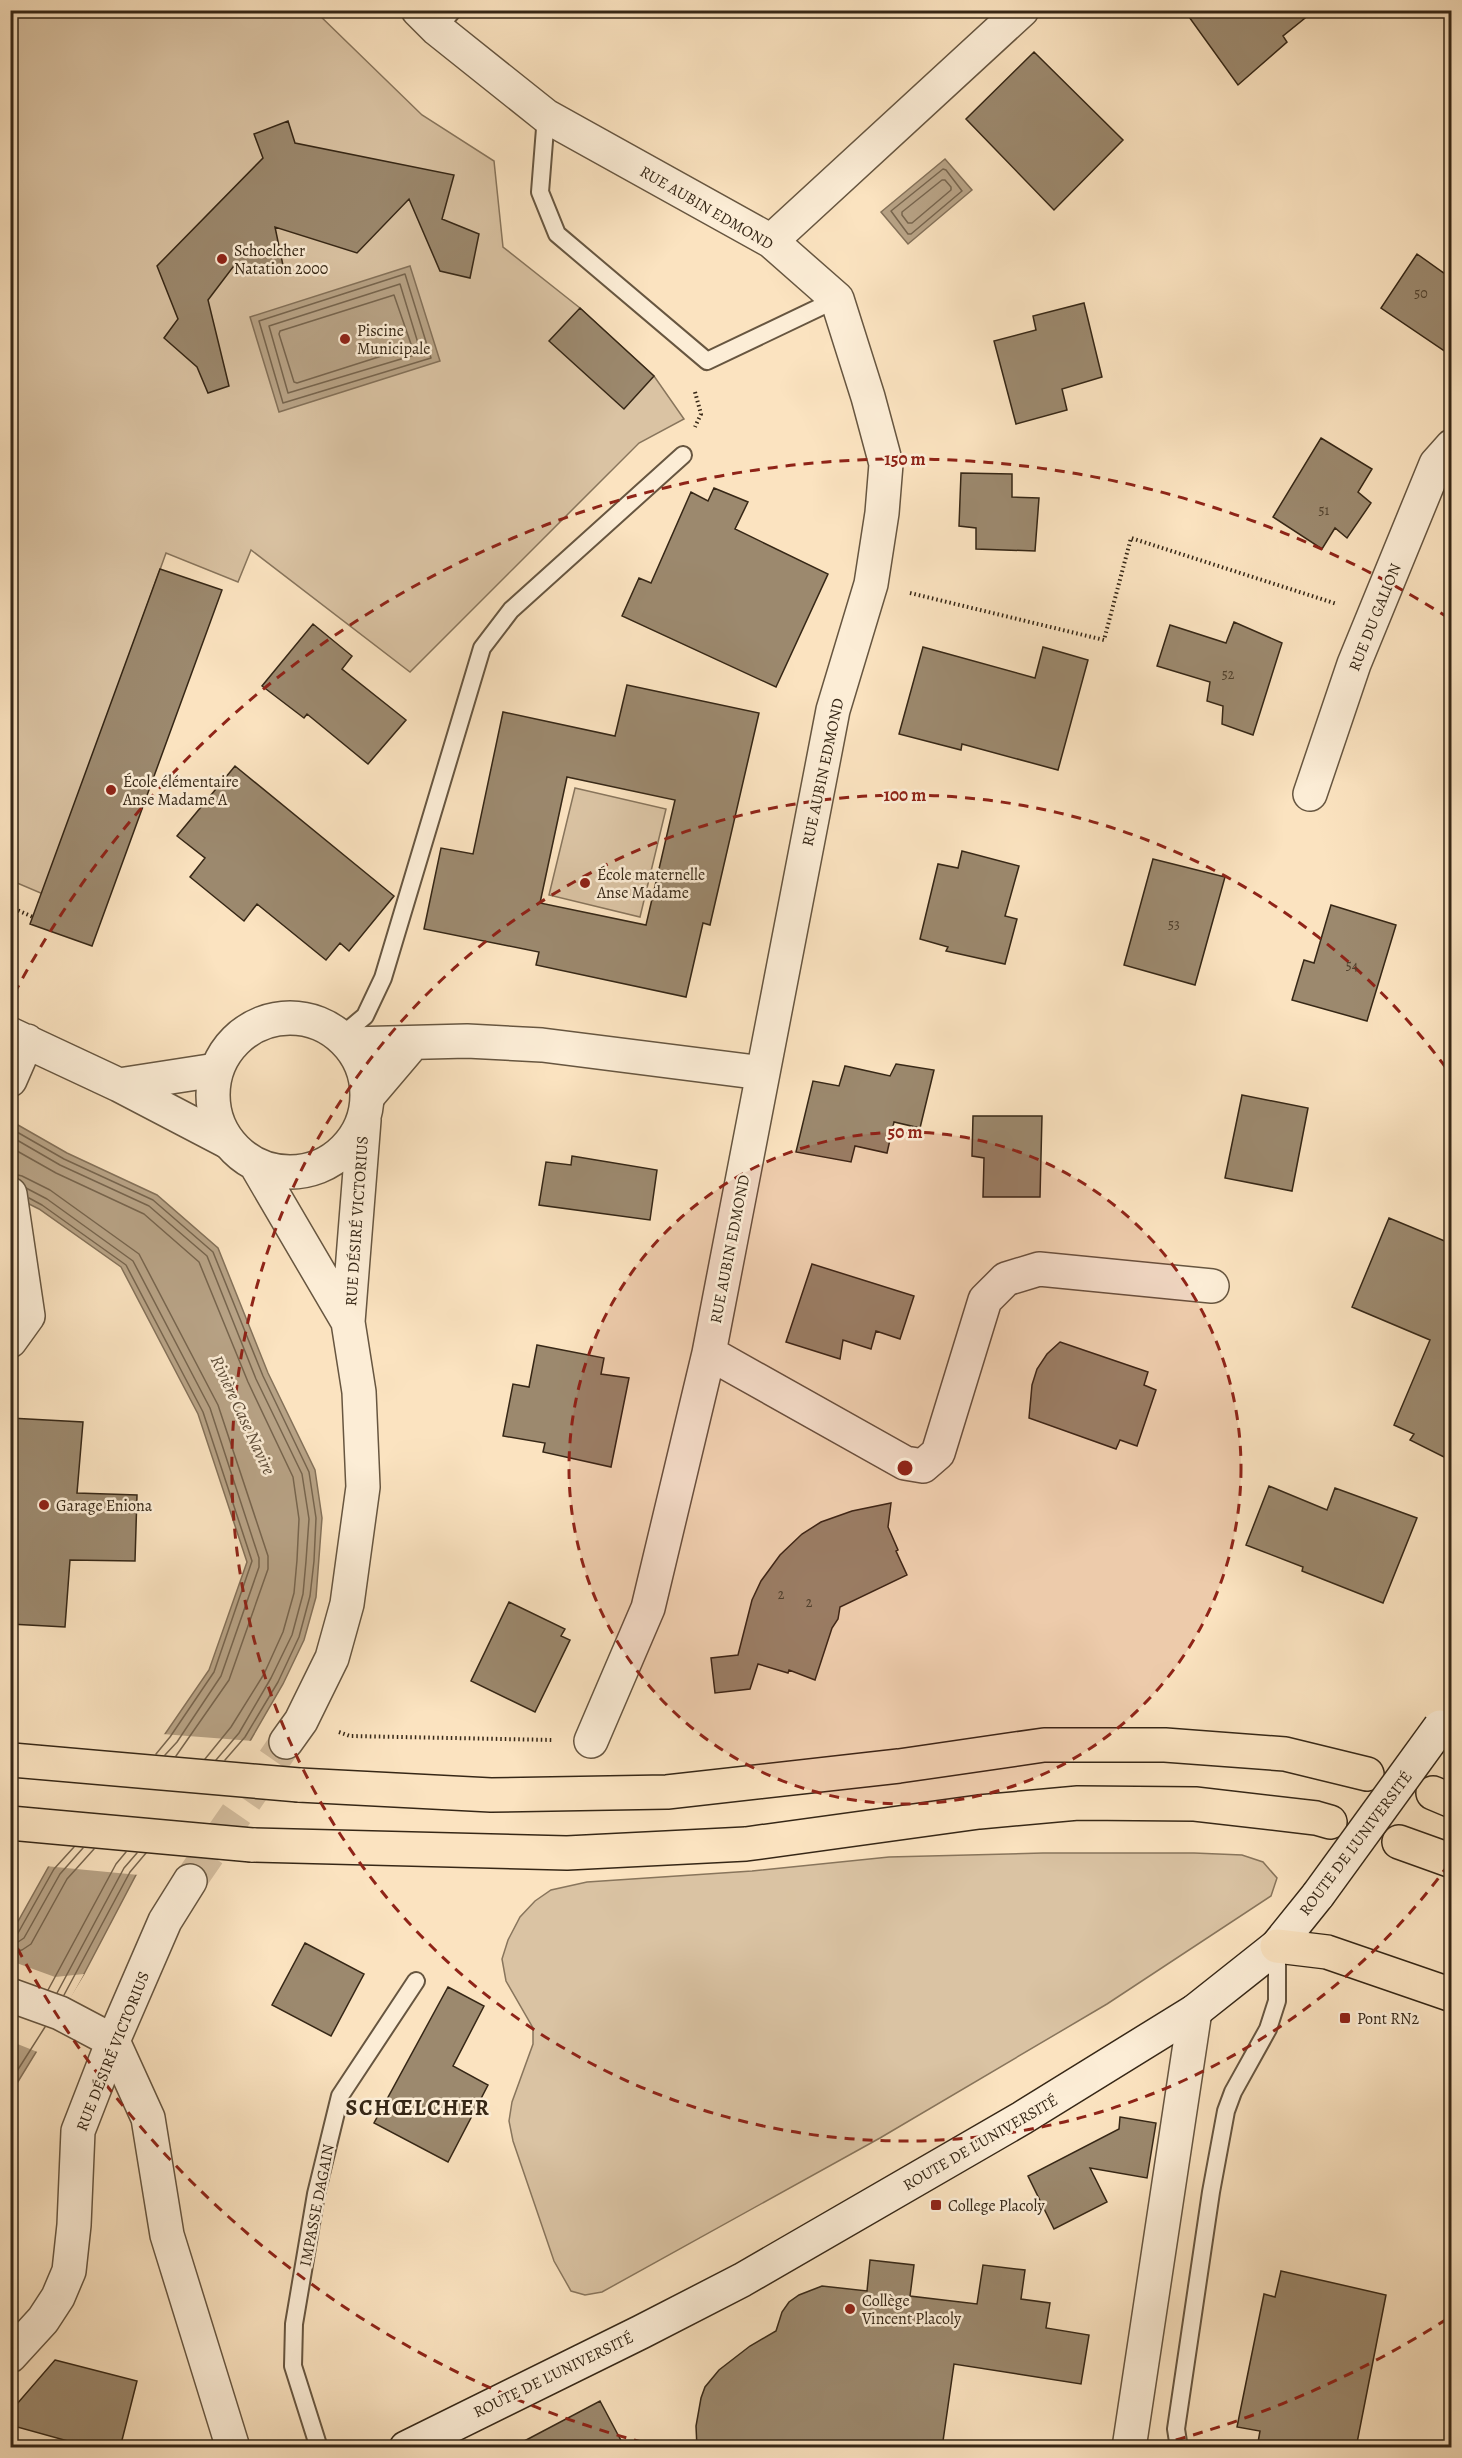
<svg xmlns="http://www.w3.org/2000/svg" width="1462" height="2458" font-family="Alegreya,serif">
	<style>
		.green { fill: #dac3a3; stroke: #88755c; stroke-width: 1.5 }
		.water { fill: #b8a386; stroke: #847159; stroke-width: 1.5 }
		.pier { fill: #fbe3c0 }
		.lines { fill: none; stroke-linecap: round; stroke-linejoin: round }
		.shore { stroke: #77654e; stroke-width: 1.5 }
		.building { fill: #9c896e; stroke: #362716; stroke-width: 1.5; fill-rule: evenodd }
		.tertiary-tunnel { stroke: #d4bd9e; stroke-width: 33; stroke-dasharray: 33 16; stroke-linecap: butt }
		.service-casing { stroke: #675640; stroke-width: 20 }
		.minor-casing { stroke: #675640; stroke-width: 36 }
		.tertiary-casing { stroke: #675640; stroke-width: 36 }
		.secondary-casing { stroke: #362716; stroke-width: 36 }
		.primary-casing { stroke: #362716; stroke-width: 36 }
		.path { stroke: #362716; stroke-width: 4; stroke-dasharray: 1.5 3; stroke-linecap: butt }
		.service { stroke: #fcedd6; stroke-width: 16 }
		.minor { stroke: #fcedd6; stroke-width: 33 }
		.tertiary { stroke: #fcedd6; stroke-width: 33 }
		.secondary { stroke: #fcedd6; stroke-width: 33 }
		.primary { stroke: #fbe3c0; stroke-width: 33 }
		.secondary-bridge-casing { stroke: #362716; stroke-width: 36; stroke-linecap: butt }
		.primary-bridge-casing { stroke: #362716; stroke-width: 36; stroke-linecap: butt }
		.secondary-bridge { stroke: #fcedd6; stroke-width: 33 }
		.primary-bridge { stroke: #fbe3c0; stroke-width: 33 }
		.ring { fill: none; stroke: #8f2418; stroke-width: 3; stroke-dasharray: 10 8 }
		.poi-dot { fill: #8f2418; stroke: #fcedd6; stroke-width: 2 }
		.labels { text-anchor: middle; stroke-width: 5; stroke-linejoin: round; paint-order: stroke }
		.number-label { font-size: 14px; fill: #50402c }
		.street-label { font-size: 16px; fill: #362716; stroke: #fcedd6 }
		.poi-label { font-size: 16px; fill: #362716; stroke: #fcedd6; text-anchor: start }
		.water-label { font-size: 18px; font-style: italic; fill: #5d4c38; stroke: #fcedd6 }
		.district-label { font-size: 22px; font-weight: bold; letter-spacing: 1.5px; fill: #362716; stroke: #fcedd6 }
		.centre { fill: #8f2418; stroke: #fcedd6; stroke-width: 3 }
		.ring-label { font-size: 18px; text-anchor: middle; font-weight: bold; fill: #8f2418; stroke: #fcedd6; stroke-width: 5; stroke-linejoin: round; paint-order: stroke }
	</style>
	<rect width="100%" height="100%" fill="#fbe3c0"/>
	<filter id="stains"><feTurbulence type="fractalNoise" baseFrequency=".00333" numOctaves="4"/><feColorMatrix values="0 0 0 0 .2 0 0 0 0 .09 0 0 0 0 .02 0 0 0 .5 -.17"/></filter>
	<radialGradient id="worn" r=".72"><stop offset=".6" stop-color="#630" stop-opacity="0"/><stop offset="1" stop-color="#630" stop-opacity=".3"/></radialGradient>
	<path class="green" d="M10,11h305l107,104 72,46 9,86 77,61 74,68 30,43 -45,24 -229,229 -159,-122 -13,32 -72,-29 -123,341 -33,-14z
		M575,788l91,21 -26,108 -91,-22z
		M1043,1853h151l48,2 21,7 14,16 -6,18 -164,108 -227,134 -278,154 -17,3 -14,-4 -17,-30 -41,-120 -4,-20 3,-19 21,-58v-16l-27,-47 -4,-22 6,-19 12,-23 15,-16 16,-11 36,-8 165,-11 137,-14z"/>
	<path class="water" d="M945,159l27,31 -64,54 -27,-32z
		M410,266l30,95 -161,51 -29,-95z
		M11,1121l56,32 90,42 61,53 50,125 47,97 7,48 -6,79 -12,43 -21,44 -33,57 -114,134 -52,99 -73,119v-159l38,-68 116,-132 44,-64 38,-108 -49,-148 -77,-147 -82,-58 -28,-14z"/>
	<path class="pier" d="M162,1734l91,7 -114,134 -94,-9z
		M11,1961l44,16 29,-3 -44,79 -30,-12z"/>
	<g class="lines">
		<path class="shore" d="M943,169l3,1 16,21 -51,43h-3l-17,-23z
			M942,180h3l6,7v3l-39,33h-4l-6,-8v-3z
			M405,274l26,84 -148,45 -24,-82z
			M400,284l21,69 -133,40 -19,-67z
			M394,295l17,49 -1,3 -113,36 -3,-1 -15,-48 1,-3z
			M10,1128l54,31 89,41 60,52 50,124 46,96 7,46 -2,43 -4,35 -11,41 -21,45 -33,55 -20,23
			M10,1136l50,29 89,41 58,50 49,123 46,95 7,45 -3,42 -3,33 -11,41 -21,43 -32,55 -23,27
			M10,1147l46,26 88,41 55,48 49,120 45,95 6,42 -2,41 -3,33 -11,39 -19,42 -33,53 -26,32
			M10,1173l12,3 28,14 89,64 79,151 50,151v13l-39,111 -53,76
			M26,1188l21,11 86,62 77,147 49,150v9l-38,109 -44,66 -12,13
			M29,1198l13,7 84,60 77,147 49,149 -38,111 -44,65 -14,17
			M10,1936l8,-3 36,-64 20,-22
			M10,1943l8,-1 6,-4 36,-64 23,-26
			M10,1952l12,-2 9,-6 36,-65 27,-30
			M48,1990l68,-126 10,-12
			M57,1993l67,-125 13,-15
			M64,1995l66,-123 16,-19
			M10,2082l35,-55"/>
	</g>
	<path class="building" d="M1184,10h131l-32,26 4,6 -49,43z
		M1034,52l89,88 -69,70 -88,-91z
		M288,121l7,22 159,32 -12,44 37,15 -9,44 -30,-7 -31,-72 -52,54 -82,-26 10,48 -52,-8 -25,33 21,86 -21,7 -11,-26 -33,-29 14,-19 -21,-53 106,-108 -9,-24z
		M1417,254l35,25v77l-71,-48z
		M1084,303l18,74 -40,12 5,21 -51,14 -22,-83 42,-11 -3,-14z
		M580,308l74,68 -30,33 -75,-68z
		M1321,438l51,31 -14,23 13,11 -24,35 -12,-10 -13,21 -49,-32z
		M961,473l51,1v23l27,1 -4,53 -59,-2v-21l-17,-2z
		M714,488l34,14 -13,27 93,45 -52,113 -154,-71 17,-38 12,5 40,-91 17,9z
		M160,569l62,21 -130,356 -62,-22z
		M1234,622l48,21 -29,92 -31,-11 1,-18 -16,-5 3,-19 -53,-16 13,-41 56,18z
		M313,624l39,32 -10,13 64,51 -38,44 -61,-50 -3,4 -42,-32z
		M923,647l112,31 8,-31 45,13 -30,110 -96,-26 -1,6 -62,-16z
		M627,685l132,28 -49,212 -7,-2 -17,74 -150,-32 3,-13 -115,-23 17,-81 32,6 30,-142 112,24zM567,777l108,23 -29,125 -106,-22z
		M235,766l159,130 -45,55 -9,-8 -14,17 -69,-56 -13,17 -54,-44 15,-19 -28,-22z
		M962,851l57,15 -14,50 12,3 -12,45 -59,-13 2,-4 -28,-8 18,-75 20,4z
		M1153,859l72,18 -30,108 -71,-20z
		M1331,905l65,20 -29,96 -75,-21 12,-40 10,3z
		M896,1064l38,6 -14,58 -26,-6 -7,31 -32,-7 -4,16 -55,-10 17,-71 26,5 6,-20 45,10z
		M1242,1095l66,13 -16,83 -67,-13z
		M973,1116h69l-2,81h-57l1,-39 -12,-2z
		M572,1156l85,14 -7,50 -111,-15 7,-43 25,3z
		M1389,1218l63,26v217l-42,-21 4,-6 -20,-9 36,-85 -78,-33z
		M812,1264l102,32 -14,43 -24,-8 -5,18 -28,-9 -3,19 -54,-17z
		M1060,1342l88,30 -4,13 12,5 -19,56 -17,-6 -4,9 -87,-31 3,-33 5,-16 10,-15z
		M537,1345l67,13 -3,16 28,4 -18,89 -68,-15 2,-9 -42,-7 10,-52 16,3z
		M10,1418l73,4 -6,71 60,2 -2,66 -65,-1 -5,67 -55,-3z
		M1269,1486l58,24 8,-22 82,30 -34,85 -81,-32 1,-4 -57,-22z
		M891,1503l-3,24 10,23 -2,1 11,24 -67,32 -2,12 -6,9 -17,52 -26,-10 -1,3 -30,-9 -8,25 -35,4 -4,-35 27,-3 14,-55 9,-19 19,-26 22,-21 19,-12 31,-11z
		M509,1602l56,27 -4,7 9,4 -35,72 -64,-31z
		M305,1943l59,31 -33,62 -59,-31z
		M448,1987l36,19 -31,60 35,19 -40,77 -74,-39z
		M1120,2117l36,6 -9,55 -57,-10 17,34 -53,27 -26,-53 91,-47z
		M870,2260l44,5 -4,31 67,8 6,-39 42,5 -4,29 29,4 -4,25 43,7 -8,49 -127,-20 -12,84h-245l-1,-22 5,-28 4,-11 14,-17 31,-24 26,-15 6,-19 7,-10 10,-7 23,-9 45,5z
		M1281,2271l105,24 -30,153h-99l3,-17 -23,-4 27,-133 11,3z
		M55,2360l82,21 -17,67h-27l-83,-23v-13z
		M600,2401l25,47h-114z"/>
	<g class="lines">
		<path class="tertiary-tunnel" d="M190,1881l96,-139"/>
		<g class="service-casing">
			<path id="service" d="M437,29l16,-19
				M546,116l-6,76 17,42 150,127 130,-62
				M341,1036l24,-20 18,-38 99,-330 29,-38 172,-155
				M319,2448l-26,-82 1,-42 22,-130 24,-98 76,-115
				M1179,2448l-3,-19 35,-237 15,-81 7,-19 35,-63 9,-28v-55"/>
		</g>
		<g class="minor-casing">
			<path id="minor" d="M418,10l19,19 109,87 225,125 66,58 31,98 18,67 -4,49 -11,71 -38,126 -124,643 -61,255 -57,133
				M771,241l251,-231
				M1310,794l44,-130 82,-200 16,-18
				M10,1034l109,51 109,57
				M350,1044l117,-3 75,4 220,28
				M10,1080l17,-39
				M119,1085l97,-15
				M368,1096l45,-53
				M10,1194l18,122 -18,25
				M709,1353l196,110 18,3 15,-13 47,-153 21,-21 33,-10 173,17
				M10,1995l50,18 53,28 -35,90 -4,94 -5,46 -11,26 -15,23 -33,36
				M1129,2448l66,-437"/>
		</g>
		<g class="tertiary-casing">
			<path id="tertiary" d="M213 1095a77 77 0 1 1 154 0a77 77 0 1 1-154 0Z
				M256,1165l92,157
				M286,1742l15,-21 31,-63 15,-54 16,-117 -4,-95 -11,-70 16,-202
				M190,1881l-25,40 -52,120 35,77 19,117 66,213"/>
		</g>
		<g class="secondary-casing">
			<path id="secondary" d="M406,2448l235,-116 101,-52 280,-162 173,-107 82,-65 41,-51"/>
		</g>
		<g class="primary-casing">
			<path id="primary" d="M299,1785l192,10 176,-3 232,-26 145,-21h121l120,9 82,20
				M1433,1793l19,8
				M1399,1842l53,19
				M252,1845l315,8 179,-9 233,-32 99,-9 117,1 121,14 14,4
				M1277,1946l50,6 125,43"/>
		</g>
		<path class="path" d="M695,392l6,22 -6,13
			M910,593l194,47 27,-102 206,66
			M10,907l23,10
			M339,1732l11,4 203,4"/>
		<use href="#service" class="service"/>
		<use href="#minor" class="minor"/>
		<use href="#tertiary" class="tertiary"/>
		<use href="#secondary" class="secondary"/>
		<use href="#primary" class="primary"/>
		<g class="secondary-bridge-casing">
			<path id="secondary-bridge" d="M1318,1895l122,-168"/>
		</g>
		<g class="primary-bridge-casing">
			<path id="primary-bridge" d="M12,1760l287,25
				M10,1823l242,22"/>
		</g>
		<use href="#secondary-bridge" class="secondary-bridge"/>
		<use href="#primary-bridge" class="primary-bridge"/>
	</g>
	<circle cx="905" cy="1468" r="336" fill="#8f2418" fill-opacity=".12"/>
	<g class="ring">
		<circle cx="905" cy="1468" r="336"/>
		<path d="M1449 1864A673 673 0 1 1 1449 1072"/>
		<path d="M1447 2319A1009 1009 0 0 1 1149 2447M661 2447A1009 1009 0 0 1 14 1942M14 994A1009 1009 0 0 1 1447 617"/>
	</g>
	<g class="poi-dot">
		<circle cx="222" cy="259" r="6"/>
		<circle cx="345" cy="339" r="6"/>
		<circle cx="111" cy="790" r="6"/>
		<circle cx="585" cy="883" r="6"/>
		<circle cx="44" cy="1505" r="6"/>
		<rect x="1339" y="2012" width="12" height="12" rx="3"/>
		<rect x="930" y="2199" width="12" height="12" rx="3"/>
		<circle cx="850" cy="2309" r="6"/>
	</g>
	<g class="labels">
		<g class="number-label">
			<text x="1421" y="298">50</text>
			<text x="1324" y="515">51</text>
			<text x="1228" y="679">52</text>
			<text x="1174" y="929">53</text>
			<text x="1352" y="970">54</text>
			<text x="781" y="1599">2</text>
			<text x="809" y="1607">2</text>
		</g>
		<g class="street-label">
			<text transform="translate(707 207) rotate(30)" y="6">RUE AUBIN EDMOND</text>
			<text transform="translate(1374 617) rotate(-68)" y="6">RUE DU GALION</text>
			<text transform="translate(822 772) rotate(-78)" y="6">RUE AUBIN EDMOND</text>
			<text transform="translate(356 1221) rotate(-86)" y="6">RUE DÉSIRÉ VICTORIUS</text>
			<text transform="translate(729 1249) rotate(-79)" y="6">RUE AUBIN EDMOND</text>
			<text transform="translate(1355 1843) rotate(-53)" y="6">ROUTE DE L'UNIVERSITÉ</text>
			<text transform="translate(112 2051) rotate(-68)" y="6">RUE DÉSIRÉ VICTORIUS</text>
			<text transform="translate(980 2142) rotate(-30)" y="6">ROUTE DE L'UNIVERSITÉ</text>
			<text transform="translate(316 2205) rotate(-79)" y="6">IMPASSE DAGAIN</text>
			<text transform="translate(553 2374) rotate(-26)" y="6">ROUTE DE L'UNIVERSITÉ</text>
		</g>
		<g class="poi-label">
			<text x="234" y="256">Schoelcher<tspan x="234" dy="18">Natation 2000</tspan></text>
			<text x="357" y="336">Piscine<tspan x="357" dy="18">Municipale</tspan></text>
			<text x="123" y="787">École élémentaire<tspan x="123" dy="18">Anse Madame A</tspan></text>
			<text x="597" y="880">École maternelle<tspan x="597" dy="18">Anse Madame</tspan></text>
			<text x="56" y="1511">Garage Eniona</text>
			<text x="1357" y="2024">Pont RN2</text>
			<text x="948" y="2211">College Placoly</text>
			<text x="862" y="2306">Collège<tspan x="862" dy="18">Vincent Placoly</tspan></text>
		</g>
		<g class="water-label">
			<text transform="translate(243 1415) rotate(65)" y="6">Rivière Case Navire</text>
		</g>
		<g class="district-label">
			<text x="418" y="2115">SCHŒLCHER</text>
		</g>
	</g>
	<circle cx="905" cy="1468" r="9" class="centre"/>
	<g class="ring-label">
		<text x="905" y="465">150 m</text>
		<text x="905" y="801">100 m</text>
		<text x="905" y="1138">50 m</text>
	</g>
	<rect width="1462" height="2458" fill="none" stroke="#fbe3c0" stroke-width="36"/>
	<rect x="12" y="12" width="1438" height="2434" fill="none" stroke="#362716" stroke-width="3"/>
	<rect x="18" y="18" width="1426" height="2422" fill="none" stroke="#362716" stroke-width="1.5"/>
	<rect width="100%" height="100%" filter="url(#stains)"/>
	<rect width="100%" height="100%" fill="url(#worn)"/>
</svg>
